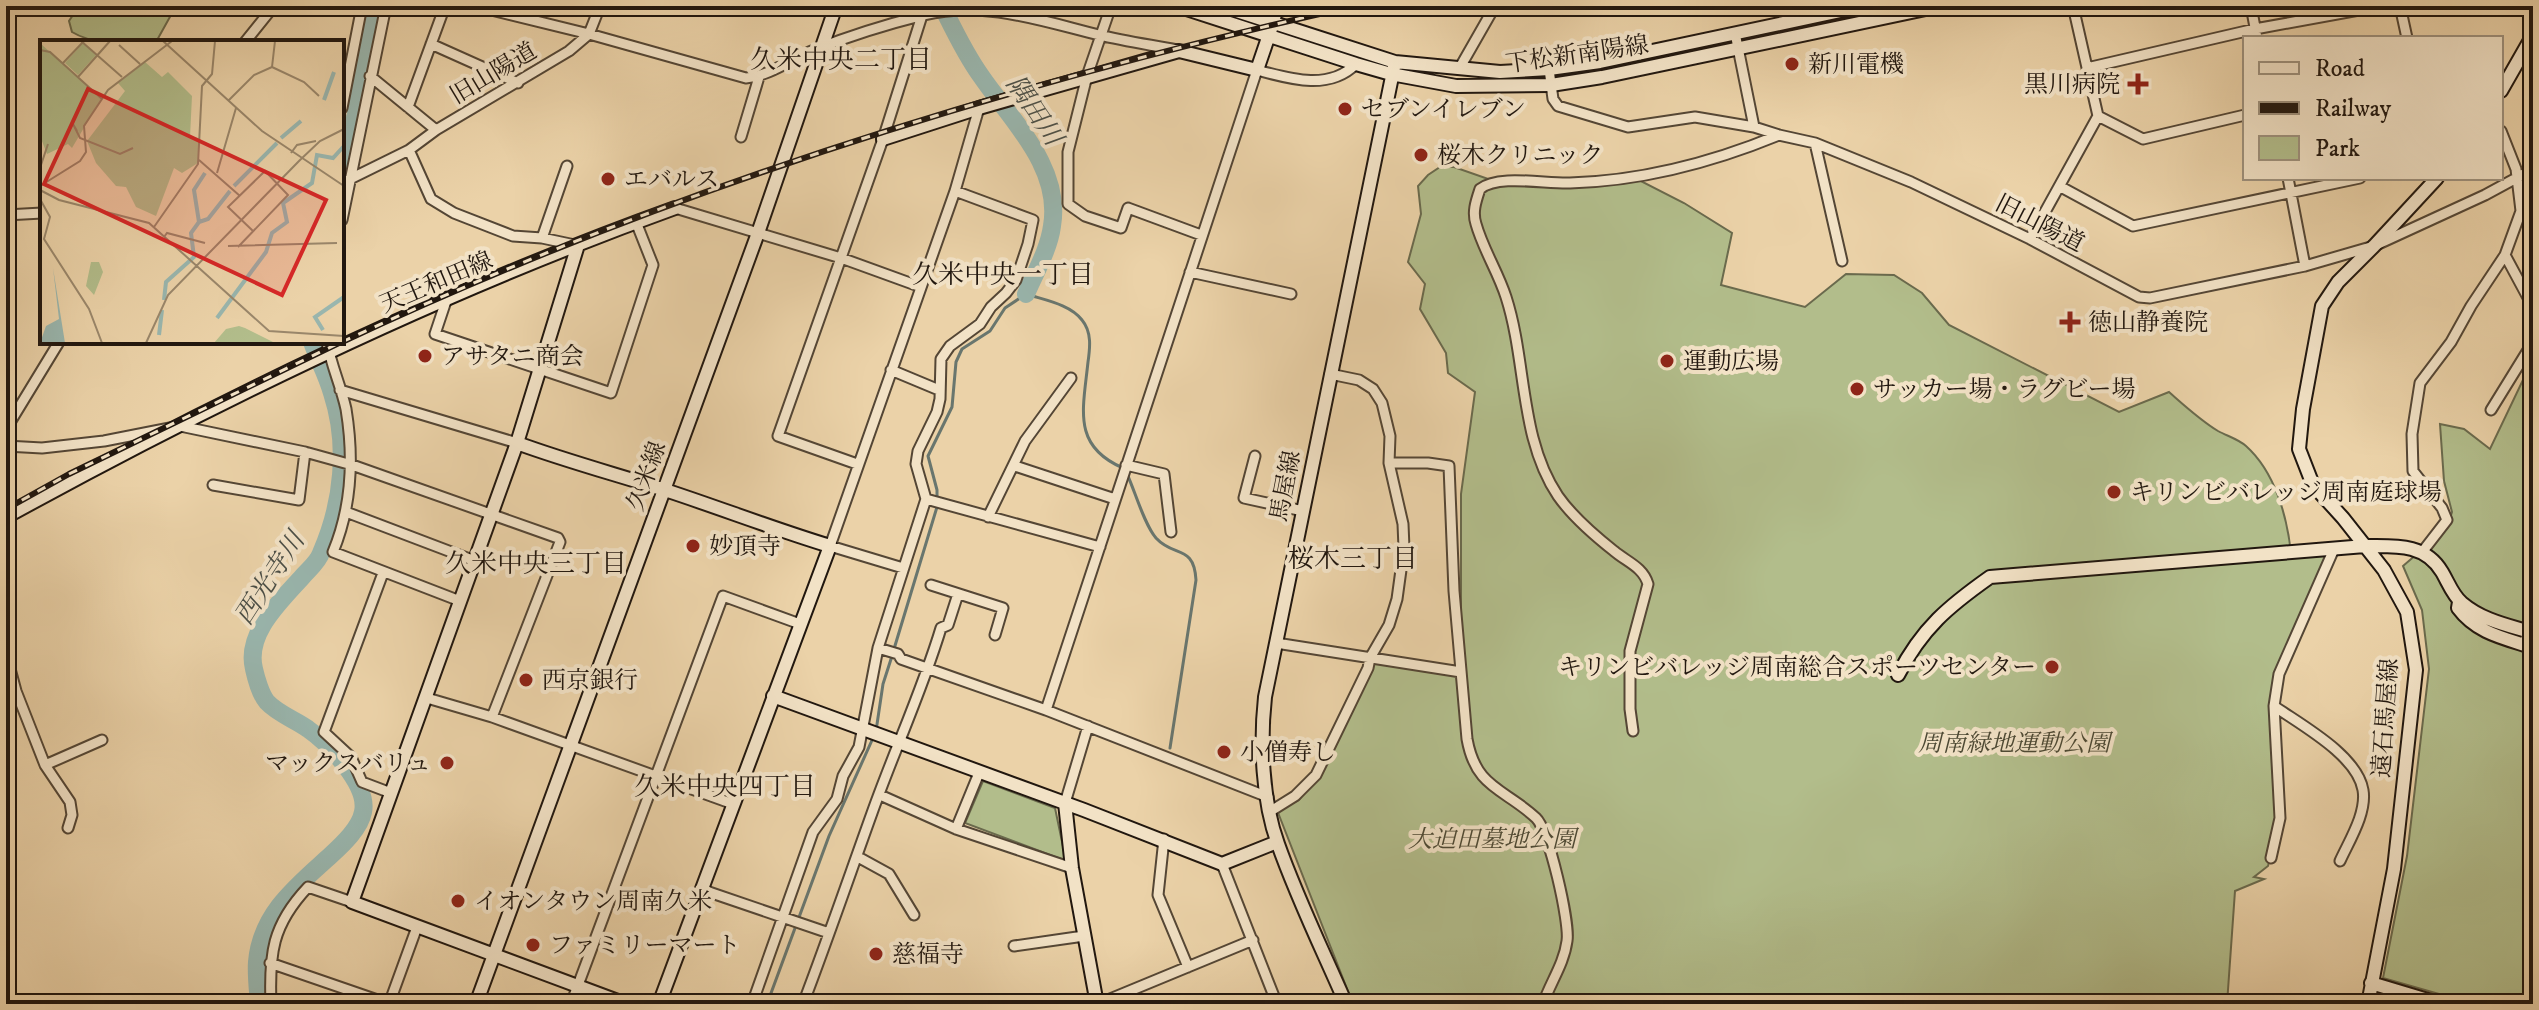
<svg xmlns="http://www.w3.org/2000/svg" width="2539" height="1010" font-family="'IM FELL DW Pica','Noto Serif JP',serif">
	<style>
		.green { fill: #b2bd8b; stroke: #6a6a4d; stroke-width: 2 }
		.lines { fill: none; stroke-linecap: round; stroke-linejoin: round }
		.stream { stroke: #69766e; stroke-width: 3 }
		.river { stroke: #99b6ae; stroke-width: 18 }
		.street-casing { stroke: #544635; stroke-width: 13 }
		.secondary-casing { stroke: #21170f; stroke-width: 16 }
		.street { stroke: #f2e2c6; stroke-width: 9 }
		.secondary { stroke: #f2e2c6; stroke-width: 12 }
		.rail-casing { stroke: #21170f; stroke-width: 6 }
		.rail { stroke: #f2e2c6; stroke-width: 3; stroke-dasharray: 9; stroke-linecap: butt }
		.poi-dot { fill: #8f2418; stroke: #f2e2c6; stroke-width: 3 }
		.labels { text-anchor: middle; stroke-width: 8; stroke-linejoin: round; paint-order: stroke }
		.street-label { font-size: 24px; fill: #21170f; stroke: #f2e2c6 }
		.poi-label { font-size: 24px; fill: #21170f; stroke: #f2e2c6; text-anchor: start }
		.park-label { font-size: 24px; font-style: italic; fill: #4c4934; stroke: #f2e2c6 }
		.neighbourhood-label { font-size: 26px; fill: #21170f; stroke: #f2e2c6 }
		.water-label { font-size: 26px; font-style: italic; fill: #4b4f47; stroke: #f2e2c6 }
		.inset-river { fill: none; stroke: #99b6ae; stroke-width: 4 }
		.inset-road { fill: none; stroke: #9a876b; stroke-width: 2 }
		.view { fill: #d62828; fill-opacity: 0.15; stroke: #d62828; stroke-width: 4 }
		.inset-edge { fill: none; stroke: #21170f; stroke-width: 4 }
	</style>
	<rect width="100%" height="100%" fill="#ebd2a8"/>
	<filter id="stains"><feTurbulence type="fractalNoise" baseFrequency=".0025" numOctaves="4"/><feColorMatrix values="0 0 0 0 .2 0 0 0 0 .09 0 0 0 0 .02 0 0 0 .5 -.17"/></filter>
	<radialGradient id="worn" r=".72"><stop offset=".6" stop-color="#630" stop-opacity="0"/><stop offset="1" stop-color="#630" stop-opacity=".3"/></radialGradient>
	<path class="green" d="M79,6h97l-20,36c-28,0 -59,5 -84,-10l-3,-11z
		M1440,167h14l37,13 144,-2 49,25 48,30 -11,52 84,22 41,-33 48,1 28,18 27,32 170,87 50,-20c16,14 31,28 49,39 9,5 20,8 28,15 29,26 41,70 45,107l42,-4 -39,90 -19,60 6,121 -13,46 -14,11 10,2 -29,12 -8,113h-874l-76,-194 22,-10 24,-29 48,-111 90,16v-182l14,-102 -27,-19 -2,-20 -26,-44 5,-25 -17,-22 13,-48 -3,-28 10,-11z
		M2533,359v645h-59l-91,-26 24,-122 22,-187 -7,-59 -19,-44 44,-38 5,-16 -8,-31 -4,-57 24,5 26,20z
		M983,781l72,27 11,53 -101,-38z"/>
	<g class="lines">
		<path class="stream" d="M1127,474c8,17 17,50 29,64 18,20 38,6 40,42l-26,168
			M894,649l43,-142v-17l-9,-34 24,-49 4,-45 6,-13 28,-18 15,-23 21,-14c18,6 44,10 56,26 10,12 8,28 6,42 -5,48 -16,84 35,106
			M876,731l7,-47 9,-28
			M767,1004l62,-168 44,-98"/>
		<path class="river" d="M942,6c12,24 23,48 39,70 30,44 81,91 71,150 -3,23 -17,47 -26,68
			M342,170l13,-52 20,-112
			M259,1004c-1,-14 -3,-29 -2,-42 4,-49 41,-77 74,-107 12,-11 29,-27 32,-43 6,-27 -35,-69 -55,-83 -12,-9 -30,-15 -41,-27 -6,-7 -11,-24 -13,-33 -9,-36 27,-68 49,-93 6,-7 15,-14 18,-23 22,-50 28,-108 11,-160 -5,-18 -14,-34 -20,-51"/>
		<g class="street-casing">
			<path id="street" d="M475,6l114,28 157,44c23,-2 46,-19 68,-28 35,-14 74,-26 110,-35 59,-15 118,6 175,20 25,6 52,10 78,15
				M1111,6l-24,70 -19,76v52l17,12 36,12 7,-20 73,27
				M2251,6l6,32
				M2400,6l7,32
				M1273,24l7,-18
				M1735,33l19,94
				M245,42l29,-36
				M431,44l87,39
				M2087,68l168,-39 126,-23
				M1459,69l36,-63
				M1549,69l4,30 5,7 70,21 67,-10 59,10 25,8 36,8 96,39 119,57 109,58 11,1 155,-32 69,-20 111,-51 48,-26
				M370,76l66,54
				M408,107l37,-101
				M342,108l20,-102
				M2098,116l45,23 102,-24
				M741,137l18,-60
				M1815,143l27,118
				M409,150l22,49 23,14 59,23 29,2 25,-72
				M2288,178l17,88
				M342,183l67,-33 27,-20 133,-79 20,-17 11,-28
				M2061,187l72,39 227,-48
				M675,208l166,50 80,29
				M6,215l36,-2
				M342,220l44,-214
				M542,238l33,7
				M2030,239l68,-123 -25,-110
				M2505,255l28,52
				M1190,272l101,22
				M446,301l-11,33 176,59 42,-128 -17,-43
				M327,342c4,23 14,44 19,67 8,49 6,97 -13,143l127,49
				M891,370l48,20
				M340,390l177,53
				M2491,410l42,-68
				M6,429l53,-87
				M6,446l36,2 62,-7 76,-15 125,26 47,13 206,73 2,4 -68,175
				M1255,456l-11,42 59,13
				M1389,463h39l21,3 5,125 13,148c9,50 37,49 69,79 13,12 34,105 31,123 -3,23 -17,42 -24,63
				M857,464l-79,-28 105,-297 42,-133
				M1126,465l38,9 7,58
				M1015,466l100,33
				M213,485l86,15 6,-48
				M926,499l-10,-35 2,-13 19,-39 3,-13 1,-40 9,-13 30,-22 11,-17 15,-14 10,-13 12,-36 5,-24 -78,-29
				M346,512l129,49
				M988,517l37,-76 46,-63
				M2423,551l24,-31 -5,-12 -29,-37 -1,-37 8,-51 31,-41 20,-36 34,-51 16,-44 -5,-42 -15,-38
				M903,568l-73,-22 125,-355 24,-83
				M383,573l-59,159 27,25 11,25 29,11
				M931,585l72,23 -8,27
				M1276,643l185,29
				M878,648l20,6 3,5 145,51 222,87
				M6,654l10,37 29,74 25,37 2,13 -4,13
				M427,698l65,19 241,87
				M2274,706c27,19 83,49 89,84 4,23 -14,51 -23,71
				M1046,710l211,-640c33,9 72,21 99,-6
				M1633,731l-3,-22v-58l18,-67c-5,-17 -21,-22 -34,-33 -19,-15 -42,-35 -56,-55 -39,-58 -31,-134 -52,-199 -8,-25 -23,-48 -30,-73 -4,-12 0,-23 4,-35 18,-15 65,-5 90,-6 73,-2 141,-20 209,-48
				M45,765l57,-25
				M880,795l76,34 116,39
				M1065,803l23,-77
				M1271,811l24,-15 21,-21 52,-107 2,-10 19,-33 8,-26 7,-51 -1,-24 -14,-61 1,-27 -8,-33 -9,-14 -14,-9 -29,-6
				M956,829l23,-56
				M1164,839l-6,56 30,72
				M858,857l31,17 25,41
				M2271,858l9,-40 -6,-112 5,-32 55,-125
				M1222,864l55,140
				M703,890l126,43
				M1014,946l70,-10
				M270,963l119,41 28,-77
				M271,1004c-2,-50 1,-79 37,-117l44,15
				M571,1004l152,-408 77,28
				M752,1004l61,-172 24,-33 6,-23 16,-29 19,-99 48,-149 174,48
				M803,1004c24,-63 46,-127 69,-191 22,-62 50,-122 69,-185l7,-3 10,-31
				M1098,1004l155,-64
				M1438,1004l5,-2 1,2"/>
		</g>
		<g class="secondary-casing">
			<path id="secondary" d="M1177,6l179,58 35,10 65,12 95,-1 51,-8 338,-71
				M1221,6l174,56 105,10 49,-3 51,-7 264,-56
				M2501,91l32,-56
				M883,139l96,-31 200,-57 78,19 14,-41
				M578,245l-61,198 -165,459 274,102
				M517,443c49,18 98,31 148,47 55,18 109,39 165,56l-171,458
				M6,517c215,-118 438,-226 669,-309
				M1898,675c24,-47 51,-69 92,-98l375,-31c30,0 60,-3 77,26 6,10 11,24 20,31 20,17 45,22 68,29l-5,13c-26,-8 -50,-14 -67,-37l1,-6
				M773,696l311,114 138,54 55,-22
				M1065,803l7,65 25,136
				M2371,983l70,21
				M476,1004l282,-771 78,-227
				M1346,1004c-23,-53 -49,-106 -68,-160 -16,-44 -18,-101 -13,-147l130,-635
				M2368,1004l26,-135 22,-199 -9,-58 -23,-42 -41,-52 -30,-33 -14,-36 4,-40 19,-103 16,-24 36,-36 63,-68"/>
		</g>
		<use href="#street" class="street"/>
		<use href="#secondary" class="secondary"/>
		<g class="rail-casing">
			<path id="rail" d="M342,342c322,-151 666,-259 1013,-336
				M6,509l63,-35 272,-132"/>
		</g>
		<use href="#rail" class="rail"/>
	</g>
	<g class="poi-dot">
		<circle cx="1792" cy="64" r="8"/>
		<path d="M2134 72h8v8h8v8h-8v8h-8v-8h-8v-8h8z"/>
		<circle cx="1345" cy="109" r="8"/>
		<circle cx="1421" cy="155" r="8"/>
		<circle cx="608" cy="179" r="8"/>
		<path d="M2066 310h8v8h8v8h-8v8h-8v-8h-8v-8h8z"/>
		<circle cx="425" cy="356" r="8"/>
		<circle cx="1667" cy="361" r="8"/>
		<circle cx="1857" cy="389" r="8"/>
		<circle cx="2114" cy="492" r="8"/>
		<circle cx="693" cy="546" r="8"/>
		<circle cx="2052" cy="667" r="8"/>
		<circle cx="526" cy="680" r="8"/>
		<circle cx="1224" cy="752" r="8"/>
		<circle cx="447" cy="763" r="8"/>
		<circle cx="458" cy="901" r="8"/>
		<circle cx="533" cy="945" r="8"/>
		<circle cx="876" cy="954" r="8"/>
	</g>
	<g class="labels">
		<g class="street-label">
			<text transform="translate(1577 54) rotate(-8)" y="8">下松新南陽線</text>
			<text transform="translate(493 73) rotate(-31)" y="8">旧山陽道</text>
			<text transform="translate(2040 223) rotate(27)" y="8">旧山陽道</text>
			<text transform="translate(436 282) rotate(-23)" y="8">天王和田線</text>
			<text transform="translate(646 476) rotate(-70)" y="8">久米線</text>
			<text transform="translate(1285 486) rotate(-79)" y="8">馬屋線</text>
			<text transform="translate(2385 718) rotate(-86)" y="8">遠石馬屋線</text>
		</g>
		<g class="poi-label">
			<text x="1808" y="72">新川電機</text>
			<text x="2120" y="92" text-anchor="end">黒川病院</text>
			<text x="1361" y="117">セブンイレブン</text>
			<text x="1437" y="163">桜木クリニック</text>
			<text x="624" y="187">エバルス</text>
			<text x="2088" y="330">徳山静養院</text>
			<text x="441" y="364">アサタニ商会</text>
			<text x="1683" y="369">運動広場</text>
			<text x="1873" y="397">サッカー場・ラグビー場</text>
			<text x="2130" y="500">キリンビバレッジ周南庭球場</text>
			<text x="709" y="554">妙頂寺</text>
			<text x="2036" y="675" text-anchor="end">キリンビバレッジ周南総合スポーツセンター</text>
			<text x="542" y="688">西京銀行</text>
			<text x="1240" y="760">小僧寿し</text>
			<text x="431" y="771" text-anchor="end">マックスバリュ</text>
			<text x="474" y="909">イオンタウン周南久米</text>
			<text x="549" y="953">ファミリーマート</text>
			<text x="892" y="962">慈福寺</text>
		</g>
		<g class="park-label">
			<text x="2014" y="751">周南緑地運動公園</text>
			<text x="1492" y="847">大迫田墓地公園</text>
		</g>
		<g class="neighbourhood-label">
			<text x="841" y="68">久米中央二丁目</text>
			<text x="1003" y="283">久米中央一丁目</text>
			<text x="1353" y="567">桜木三丁目</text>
			<text x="536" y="572">久米中央三丁目</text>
			<text x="725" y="795">久米中央四丁目</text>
		</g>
		<g class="water-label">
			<text transform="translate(1035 110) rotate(56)" y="9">隅田川</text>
			<text transform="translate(269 578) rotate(-57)" y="9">西光寺川</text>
		</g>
	</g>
	<g transform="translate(40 40)">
		<rect width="304" height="304" fill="#ebd2a8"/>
		<path d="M0,3l61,56 -29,49 -4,-4 -21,10 -7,-18zM43,3l13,12 -18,20 -13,-12zM105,22l17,15 6,-5 24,24 -2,41 9,1 -1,25 -16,10 -8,-5 -18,48 -20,-9 -10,-20 -10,-1 -20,-23 -9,-22 38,-50 -7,-8zM51,222h8l4,10 -9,23 -8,-9zM199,286l6,2 30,15h-61l12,-14z" fill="#b2bd8b"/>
		<path d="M13,228l12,75h-25l6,-17 13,-7z" fill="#99b6ae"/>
		<path class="inset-river" d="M284,60l10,-28M241,98l20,-17M165,133l-11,17 5,32 9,-3 22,-28M194,146l43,-43M124,260l2,-18 28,-25 -3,-24 8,-11M177,278l49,-66 6,-19 15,-11 -4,-19 29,-20 5,-28 16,3 11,-12M283,290l-8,-13 29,-20M119,295l3,-25"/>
		<path class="inset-road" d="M41,1l41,36M123,1l99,90 82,55M79,5l21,19M0,10l10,2 52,47M23,23l21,-22M232,27l32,15 15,14M232,27l3,-26M38,37l32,-36M189,60l25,-25 18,-8M37,91l-4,-7 7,14 40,16 13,-6M251,113l6,-8 19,-4M159,120l41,36M260,120l20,-19 24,-12M0,128l8,-24M177,133l19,-65M0,146l40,-25 6,-9 -2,-26 24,-36 64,-49M0,150l19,10 90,23 120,108 75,5M0,159l10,18 -6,22 45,70 13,34M114,187l44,-63 4,-78 10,-12 3,-33M124,197l3,-4 38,10M188,206l109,-3M198,207l50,-52 -23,-24 -37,36 25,24M106,303l22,-48 132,-135"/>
		<path class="view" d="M48,49l238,111 -44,95 -238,-111z"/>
		<rect width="304" height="304" class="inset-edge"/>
	</g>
	<rect width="2539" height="1010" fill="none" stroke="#ebd2a8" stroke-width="32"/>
	<rect x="8" y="8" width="2523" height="994" fill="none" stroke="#21170f" stroke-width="4"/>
	<rect x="16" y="16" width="2507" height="978" fill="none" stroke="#21170f" stroke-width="2"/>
	<rect x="2243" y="36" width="260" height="144" fill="#f2e2c6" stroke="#9e917d" stroke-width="2"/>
	<rect x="2259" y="62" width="40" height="12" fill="#f2e2c6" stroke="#9e917d" stroke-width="2"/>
	<text x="2315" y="76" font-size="24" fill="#21170f">Road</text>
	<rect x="2259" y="102" width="40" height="12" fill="#21170f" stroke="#9e917d" stroke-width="2"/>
	<text x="2315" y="116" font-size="24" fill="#21170f">Railway</text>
	<rect x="2259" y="136" width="40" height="24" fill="#b2bd8b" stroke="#9e917d" stroke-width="2"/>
	<text x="2315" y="156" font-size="24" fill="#21170f">Park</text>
	<rect width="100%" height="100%" filter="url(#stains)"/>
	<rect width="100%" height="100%" fill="url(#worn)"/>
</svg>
